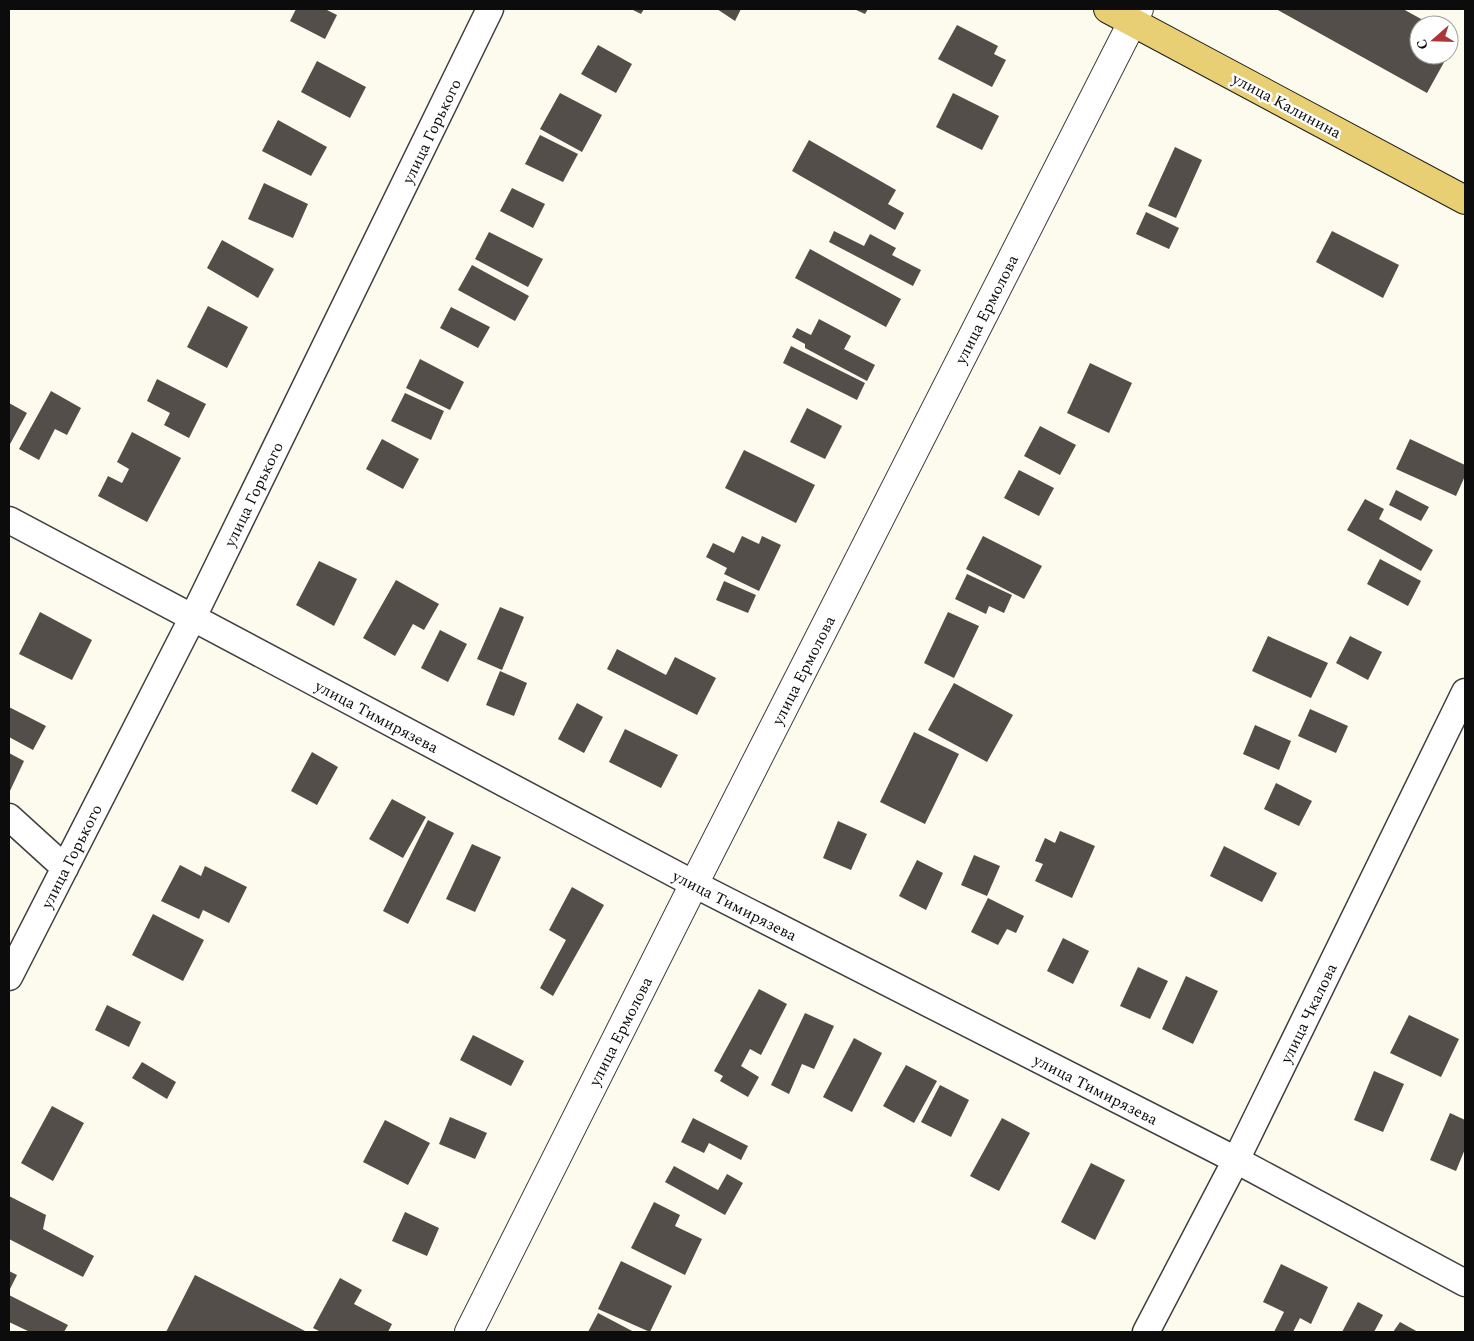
<svg xmlns="http://www.w3.org/2000/svg" width="1474" height="1341" font-family="Spectral,serif">
	<style>
		.building { fill: #544e4a }
		.lines { fill: none; stroke-linecap: round; stroke-linejoin: round }
		.minor-casing { stroke: #3f3f3f; stroke-width: 29 }
		.tertiary-casing { stroke: #3f3f3f; stroke-width: 30 }
		.primary-casing { stroke: #1d1d1d; stroke-width: 30 }
		.minor { stroke: #fff; stroke-width: 26 }
		.tertiary { stroke: #fff; stroke-width: 28 }
		.primary { stroke: #e8cf73; stroke-width: 28 }
		.labels { text-anchor: middle; stroke-width: 5; stroke-linejoin: round; paint-order: stroke }
		.street-label { font-size: 16px; fill: #0c0c0c; stroke: #fff }
	</style>
	<rect width="100%" height="100%" fill="#fdfaee"/>
	<path class="building" d="M296,9h29l12,6 -12,24 -35,-18z
		M631,9h13l-3,5z
		M717,9h24l-6,12z
		M854,9h14l-3,5z
		M1276,9h127l29,16h-13v30h29l-21,38z
		M957,25l41,21 -4,8 12,6 -14,27 -54,-28z
		M1449,34l8,5 -8,14z
		M598,45l34,19 -16,29 -35,-19z
		M317,61l49,26 -16,31 -49,-26z
		M560,93l42,22 -20,37 -42,-23z
		M953,93l46,23 -17,34 -46,-23z
		M278,120l49,27 -16,29 -49,-25z
		M540,135l38,19 -15,28 -38,-18z
		M809,140l87,50 -8,14 16,9 -9,17 -103,-59z
		M1175,147l27,13 -26,58 -28,-12z
		M264,183l44,21 -15,34 -45,-19z
		M512,188l33,16 -12,24 -33,-17z
		M1146,212l33,16 -10,21 -33,-15z
		M834,231l30,15 6,-12 26,14 -4,7 29,15 -8,16 -84,-44z
		M1332,231l67,34 -16,33 -67,-36z
		M489,232l54,27 -15,28 -53,-28z
		M222,240l52,29 -16,29 -51,-30z
		M810,249l91,50 -15,28 -91,-49z
		M472,265l57,31 -14,25 -57,-31z
		M208,306l40,21 -21,41 -40,-21z
		M451,307l39,20 -12,21 -38,-20z
		M819,319l32,17 -7,13 31,16 -8,16 -62,-33v-4l-13,-7 5,-9 14,7z
		M791,346l74,37 -8,17 -74,-37z
		M420,359l44,23 -14,28 -44,-22z
		M1090,363l42,20 -23,50 -42,-20z
		M157,379l49,25 -17,34 -25,-13 6,-12 -23,-12z
		M51,391l30,17 -14,27 -12,-6 -16,31 -20,-11z
		M405,393l39,18 -13,29 -40,-19z
		M9,403l18,10 -18,33z
		M807,408l35,18 -17,33 -35,-17z
		M1040,426l36,19 -16,30 -36,-19z
		M132,432l49,26 -34,64 -49,-26 10,-20 14,7 7,-14 -12,-7z
		M382,439l37,20 -16,30 -37,-20z
		M1410,439l55,26v11l-9,20 -60,-27z
		M744,450l71,35 -19,38 -71,-35z
		M1019,470l35,18 -15,28 -35,-18z
		M1396,490l33,17 -8,14 -32,-16z
		M1365,499l19,10 -5,10 54,31 -12,21 -74,-41z
		M742,536l17,8 3,-8 19,9 -22,46 -35,-17 3,-6 -21,-11 7,-14 21,10z
		M983,536l59,30 -18,33 -58,-30z
		M1380,559l41,22 -13,25 -41,-22z
		M319,561l38,18 -23,47 -38,-21z
		M967,574l45,21 -8,18 -15,-7 -3,8 -31,-15z
		M396,580l43,24 -15,26 -11,-6 -18,32 -32,-18z
		M724,581l32,14 -8,18 -32,-13z
		M500,607l24,10 -22,53 -25,-11z
		M40,612l52,28 -20,40 -53,-26z
		M948,612l31,14 -25,52 -30,-15z
		M440,630l27,14 -19,38 -27,-14z
		M1268,636l60,27 -17,35 -59,-27z
		M1350,636l32,16 -14,28 -32,-17z
		M617,649l49,26 9,-18 41,21 -19,37 -90,-46z
		M500,671l27,12 -13,33 -28,-11z
		M954,683l59,32 -26,47 -59,-32z
		M577,703l26,14 -19,36 -26,-14z
		M9,707l37,19 -13,24 -24,-13z
		M1310,709l38,17 -12,27 -38,-17z
		M1255,725l36,16 -12,29 -36,-16z
		M625,729l53,26 -17,33 -52,-26z
		M914,732l45,22 -34,70 -45,-22z
		M312,752l26,15 -21,38 -26,-14z
		M9,753l15,8 -15,32z
		M1276,783l36,18 -13,25 -35,-17z
		M392,799l34,18 -23,41 -34,-19z
		M428,820l26,13 -46,91 -25,-13z
		M838,821l29,13 -16,36 -28,-12z
		M1060,831l35,15 -23,52 -37,-17 8,-17 -8,-3 10,-23 10,5z
		M472,844l29,13 -26,55 -29,-13z
		M1224,846l53,27 -15,29 -52,-26z
		M974,855l26,11 -13,30 -26,-11z
		M917,860l26,13 -17,37 -27,-14z
		M180,865l21,11 4,-10 42,21 -18,36 -26,-13 -4,9 -38,-18z
		M572,887l32,18 -51,91 -13,-8 26,-48 -17,-10z
		M988,898l36,18 -8,17 -9,-4 -9,16 -27,-13z
		M153,914l51,26 -21,41 -51,-26z
		M1063,938l26,13 -16,33 -26,-13z
		M1138,967l30,14 -18,38 -30,-13z
		M1186,976l32,15 -25,53 -31,-15z
		M759,989l28,15 -26,51 -11,-6 -9,17 18,11 -11,20 -28,-16 3,-5 -9,-5z
		M107,1005l34,17 -12,25 -34,-17z
		M805,1013l29,13 -20,43 -12,-5 -13,30 -18,-9z
		M1409,1015l50,24 -18,38 -51,-24z
		M473,1035l51,26 -13,25 -51,-26z
		M854,1038l28,15 -30,59 -29,-15z
		M142,1062l34,20 -9,17 -35,-21z
		M906,1065l31,16 -23,42 -31,-17z
		M1374,1071l30,13 -21,48 -29,-12z
		M940,1085l29,15 -18,37 -30,-15z
		M52,1106l32,17 -31,58 -32,-18z
		M1450,1113l15,7v29l-9,22 -26,-11z
		M450,1117l37,16 -12,26 -36,-15z
		M693,1118l55,28 -7,14 -32,-17 -5,10 -23,-11z
		M1002,1118l28,15 -31,58 -29,-15z
		M385,1120l45,23 -22,42 -45,-23z
		M1091,1163l34,17 -30,60 -34,-18z
		M674,1166l44,24 9,-16 16,9 -18,32 -60,-33z
		M9,1196l37,19 -3,14 51,27 -11,21 -74,-38z
		M654,1202l26,13 -5,11 27,13 -17,36 -54,-27z
		M405,1212l34,16 -12,28 -35,-15z
		M621,1261l51,25 -22,46 -52,-23z
		M1281,1264l47,23 -17,37 -11,-6 -7,14h-19l10,-20 -21,-10z
		M9,1271l8,4 -8,16z
		M195,1275l112,57h-141z
		M340,1278l22,12 -8,14 38,20 -4,8h-67l-8,-4z
		M9,1295l59,30 -4,7h-34l-21,-10z
		M1358,1302l25,13 -9,17h-32z
		M598,1313l36,19h-46z
		M1400,1322l18,10h-25z"/>
	<g class="lines">
		<g class="minor-casing">
			<path id="minor" d="M9,520l685,364 542,276 229,123
				M9,817l56,51
				M9,977l183,-358 298,-610
				M1146,1332l90,-172 229,-468"/>
		</g>
		<g class="tertiary-casing">
			<path id="tertiary" d="M469,1332l225,-448 445,-875"/>
		</g>
		<g class="primary-casing">
			<path id="primary" d="M1108,9l357,191"/>
		</g>
		<use href="#minor" class="minor"/>
		<use href="#tertiary" class="tertiary"/>
		<use href="#primary" class="primary"/>
	</g>
	<g class="labels">
		<g class="street-label">
			<text transform="translate(1287 105) rotate(28)" y="6">улица Калинина</text>
			<text transform="translate(431 131) rotate(-64)" y="6">улица Горького</text>
			<text transform="translate(986 309) rotate(-63)" y="6">улица Ермолова</text>
			<text transform="translate(253 494) rotate(-64)" y="6">улица Горького</text>
			<text transform="translate(803 670) rotate(-63)" y="6">улица Ермолова</text>
			<text transform="translate(377 716) rotate(28)" y="6">улица Тимирязева</text>
			<text transform="translate(71 856) rotate(-63)" y="6">улица Горького</text>
			<text transform="translate(735 905) rotate(27)" y="6">улица Тимирязева</text>
			<text transform="translate(1308 1013) rotate(-64)" y="6">улица Чкалова</text>
			<text transform="translate(620 1031) rotate(-63)" y="6">улица Ермолова</text>
			<text transform="translate(1096 1089) rotate(27)" y="6">улица Тимирязева</text>
		</g>
	</g>
	<rect width="1474" height="1341" fill="none" stroke="#0c0c0c" stroke-width="20"/>
	<g transform="translate(1434 40) rotate(250)"><circle r="24" fill="#ffffff" stroke="#9e9e9e"/>
	<path d="M0-4L9 19L0 12L-9 19Z" fill="#ab3537"/>
	<text y="-8" font-size="14" font-weight="bold" text-anchor="middle" fill="#0c0c0c">С</text>
	</g>
</svg>
